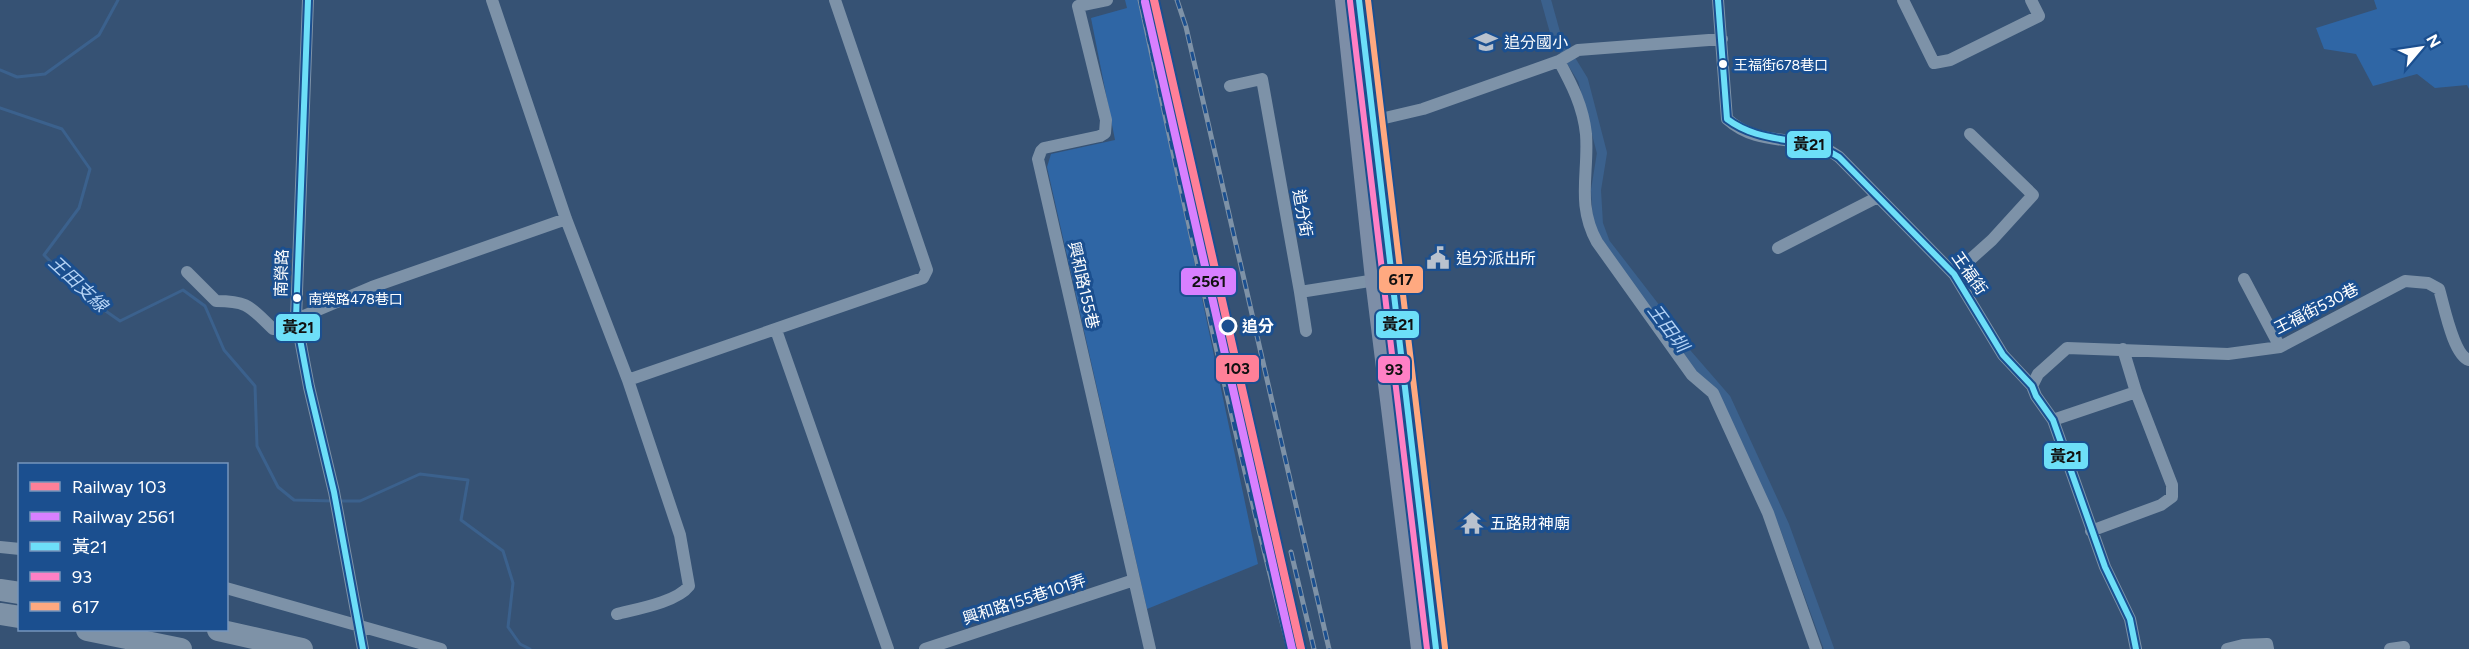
<svg xmlns="http://www.w3.org/2000/svg" width="2469" height="649" font-family="Figtree,'Noto Sans TC',sans-serif">
	<style>
		.green { fill: #2f66a5 }
		.lines { fill: none; stroke-linecap: round; stroke-linejoin: round }
		.stream { stroke: #3b618d; stroke-width: 3 }
		.canal { stroke: #3b618d; stroke-width: 10 }
		.minor { stroke: #7d92a8; stroke-width: 12 }
		.primary { stroke: #7d8ea7; stroke-width: 20 }
		.motorway { stroke: #7e92a7; stroke-width: 22 }
		.rail-casing { stroke: #7e92a7; stroke-width: 5 }
		.rail { stroke: #1b4f8f; stroke-width: 3; stroke-dasharray: 9; stroke-linecap: butt }
		.bus-1-casing { stroke: #1b4f8f; stroke-width: 10 }
		.bus-2-casing { stroke: #1b4f8f; stroke-width: 10 }
		.bus-3-casing { stroke: #1b4f8f; stroke-width: 10 }
		.bus-1 { stroke: #6ddff8; stroke-width: 6 }
		.bus-2 { stroke: #ff80c5; stroke-width: 6 }
		.bus-3 { stroke: #ffa980; stroke-width: 6 }
		.rail-1-casing { stroke: #1b4f8f; stroke-width: 12 }
		.rail-2-casing { stroke: #1b4f8f; stroke-width: 12 }
		.rail-1 { stroke: #ff8098; stroke-width: 8 }
		.rail-2 { stroke: #d880ff; stroke-width: 8 }
		.bus-dot { fill: #fff; stroke: #1b4f8f; stroke-width: 2 }
		.stop-dot { fill: #1b4f8f; stroke: #fff; stroke-width: 3 }
		.labels { text-anchor: middle; stroke-width: 6; stroke-linejoin: round; paint-order: stroke }
		.bus-label { font-size: 14px; fill: #fff; stroke: #1b4f8f; text-anchor: start }
		.poi-label { font-size: 16px; fill: #fff; stroke: #1b4f8f; text-anchor: start }
		.street-label { font-size: 16px; fill: #fff; stroke: #1b4f8f }
		.stop-label { font-size: 16px; font-weight: bold; fill: #fff; stroke: #1b4f8f; text-anchor: start }
		.water-label { font-size: 18px; font-style: italic; fill: #b5d3f5; stroke: #1b4f8f }
		.line-badge { stroke: #1b4f8f; stroke-width: 2 }
		.pale-badge-label { font-size: 16px; text-anchor: middle; font-weight: bold; fill: #111 }
	</style>
	<rect width="100%" height="100%" fill="#365274"/>
	<path class="green" d="M1125,0h14l119,564 -111,45 -100,-442 4,-13 64,-14 -24,-122 36,-10z
		M2374,0h95v89l-2,-4 -32,3 -18,-14 -44,12 -17,-32 -32,-5 -8,-21 61,-19z"/>
	<g class="lines">
		<path class="stream" d="M0,70l17,7 28,-3 54,-39 19,-35
			M0,108l62,21 28,40 -11,39 -35,47 43,43 33,23 63,-31 22,16 19,44 31,36 2,60 21,41 16,13 40,1
			M340,501h20l60,-27 48,6 -7,40 42,31 10,32 -5,44 12,17 10,5"/>
		<path class="canal" d="M1546,0l10,36 27,44 19,73 -6,37 2,34 7,19 58,75 17,28 46,53 58,126 45,124"/>
		<path class="minor" d="M308,0l-12,318 13,69 25,105 29,157
			M492,0l74,219 62,161 52,155 9,51c-12,16 -52,23 -72,28
			M1107,0l-29,6 28,114 -1,13 -5,3 -56,12 -3,3 -3,8 112,490
			M1718,0l9,119c29,26 61,17 95,28 6,2 12,7 17,10l115,117 49,81 29,31 4,10 17,24 52,147 25,52 6,30
			M1903,0l31,63 16,-3 89,-44 -8,-16
			M1559,61c13,24 24,45 27,73 3,39 -10,70 11,108l95,133 21,18 55,120 48,136
			M1230,86l32,-7 38,213 82,-13
			M1372,121l51,-12 136,-48 19,-11 144,-11
			M1778,248l100,-51
			M187,272l29,29c33,0 34,6 57,28l99,-42 194,-68
			M1954,274l38,-34 41,-45 -63,-61
			M2244,279l36,68
			M1300,292l6,39
			M776,330l112,319
			M628,380l295,-102 4,-8 -92,-270
			M2032,386l6,-12 29,-26 161,6 52,-7 125,-66 23,2 11,6c5,16 14,66 30,71
			M2053,420l83,-28
			M2091,531l70,-26 11,-8v-12l-36,-93 -13,-43
			M0,547l20,2
			M226,588l215,61
			M925,649l209,-69
			M2227,649l16,-4 24,-1 1,5
			M2390,649l14,-2"/>
		<path class="primary" d="M1345,0l30,279 46,370
			M1359,0l77,649"/>
		<path class="motorway" d="M0,590l20,3
			M0,614l20,3
			M87,630l94,19
			M218,630l84,19"/>
		<g class="rail-casing">
			<path id="rail" d="M1140,0c47,217 93,434 149,649
				M1177,0l9,27 143,622
				M1291,552l23,97"/>
		</g>
		<use href="#rail" class="rail"/>
		<g class="bus-1-casing">
			<path id="bus-1" d="M308,0l-12,318 13,69 25,105 29,157
				M1359,0l77,649
				M1718,0l9,119c36,27 76,15 112,38l115,117 49,81 29,31 4,10 17,24 52,147 25,52 6,30"/>
		</g>
		<g class="bus-2-casing">
			<path id="bus-2" d="M1350,1l77,648"/>
		</g>
		<g class="bus-3-casing">
			<path id="bus-3" d="M1368,0l77,648"/>
		</g>
		<use href="#bus-1" class="bus-1"/>
		<use href="#bus-2" class="bus-2"/>
		<use href="#bus-3" class="bus-3"/>
		<g class="rail-1-casing">
			<path id="rail-1" d="M1154,0l147,649"/>
		</g>
		<g class="rail-2-casing">
			<path id="rail-2" d="M1145,2l147,647"/>
		</g>
		<use href="#rail-1" class="rail-1"/>
		<use href="#rail-2" class="rail-2"/>
	</g>
	<defs>
		<g id="school-bare" transform="scale(1.8)"><path d="M0-5L7-2L0 1L-7-2ZM-4 1L0 2.5L4 1V4Q0 6-4 4Z" fill="#b9c2ce" stroke="#1b4f8f" stroke-width="2.5" paint-order="stroke"/></g>
		<g id="civic-bare" transform="scale(1.8)"><path d="M-.6-6.5H3V-4.5H.6V-3L4-1V1h2V6H-6V1h2V-1L-.6-3ZM-1.2 2.5V6h2.4V2.5Z" fill="#b9c2ce" stroke="#1b4f8f" stroke-width="2.5" paint-order="stroke"/></g>
		<g id="temple-bare" transform="scale(1.8)"><path d="M0-6L5-2H3V0L6.5 2.5H4V6H1.5V3h-3V6H-4V2.5H-6.5L-3 0V-2H-5Z" fill="#b9c2ce" stroke="#1b4f8f" stroke-width="2.5" paint-order="stroke"/></g>
	</defs>
	<g fill-rule="evenodd">
		<use href="#school-bare" x="1486" y="42"/>
		<use href="#civic-bare" x="1438" y="258"/>
		<use href="#temple-bare" x="1472" y="523"/>
	</g>
	<g class="bus-dot">
		<circle cx="1723" cy="64" r="5"/>
		<circle cx="297" cy="298" r="5"/>
	</g>
	<circle class="stop-dot" cx="1228" cy="326" r="8"/>
	<g class="labels">
		<g class="bus-label">
			<text x="1734" y="70">王福街678巷口</text>
			<text x="308" y="304">南榮路478巷口</text>
		</g>
		<g class="poi-label">
			<text x="1504" y="48">追分國小</text>
			<text x="1456" y="264">追分派出所</text>
			<text x="1490" y="529">五路財神廟</text>
		</g>
		<g class="street-label">
			<text transform="translate(1303 213) rotate(80)" y="6">追分街</text>
			<text transform="translate(281 273) rotate(-88)" y="6">南榮路</text>
			<text transform="translate(1970 273) rotate(55)" y="6">王福街</text>
			<text transform="translate(1084 285) rotate(77)" y="6">興和路155巷</text>
			<text transform="translate(2316 308) rotate(-27)" y="6">王福街530巷</text>
			<text transform="translate(1024 599) rotate(-18)" y="6">興和路155巷101弄</text>
		</g>
		<g class="stop-label">
			<text x="1242" y="332">追分</text>
		</g>
		<g class="water-label">
			<text transform="translate(78 284) rotate(43)" y="6">王田支線</text>
			<text transform="translate(1668 328) rotate(53)" y="6">王田圳</text>
		</g>
	</g>
	<g class="line-badge">
		<rect x="1786" y="130" width="46" height="29" rx="6" fill="#6ddff8"/>
		<rect x="1378" y="265" width="46" height="29" rx="6" fill="#ffa980"/>
		<rect x="1180" y="267" width="57" height="29" rx="6" fill="#d880ff"/>
		<rect x="1375" y="310" width="45" height="29" rx="6" fill="#6ddff8"/>
		<rect x="275" y="313" width="46" height="29" rx="6" fill="#6ddff8"/>
		<rect x="1215" y="354" width="45" height="29" rx="6" fill="#ff8098"/>
		<rect x="1377" y="355" width="34" height="29" rx="6" fill="#ff80c5"/>
		<rect x="2043" y="442" width="46" height="28" rx="6" fill="#6ddff8"/>
	</g>
	<g class="pale-badge-label">
		<text x="1809" y="150">黃21</text>
		<text x="1401" y="285">617</text>
		<text x="1209" y="287">2561</text>
		<text x="1398" y="330">黃21</text>
		<text x="298" y="333">黃21</text>
		<text x="1237" y="374">103</text>
		<text x="1394" y="375">93</text>
		<text x="2066" y="462">黃21</text>
	</g>
	<rect x="18" y="463" width="210" height="168" fill="#1b4f8f" stroke="#7695bc" stroke-width="1.5"/>
	<rect x="30" y="482" width="30" height="9" fill="#ff8098" stroke="#7695bc" stroke-width="1.5"/>
	<text x="72" y="493" font-size="18" fill="#ffffff">Railway 103</text>
	<rect x="30" y="512" width="30" height="9" fill="#d880ff" stroke="#7695bc" stroke-width="1.5"/>
	<text x="72" y="523" font-size="18" fill="#ffffff">Railway 2561</text>
	<rect x="30" y="542" width="30" height="9" fill="#6ddff8" stroke="#7695bc" stroke-width="1.5"/>
	<text x="72" y="553" font-size="18" fill="#ffffff">黃21</text>
	<rect x="30" y="572" width="30" height="9" fill="#ff80c5" stroke="#7695bc" stroke-width="1.5"/>
	<text x="72" y="583" font-size="18" fill="#ffffff">93</text>
	<rect x="30" y="602" width="30" height="9" fill="#ffa980" stroke="#7695bc" stroke-width="1.5"/>
	<text x="72" y="613" font-size="18" fill="#ffffff">617</text>
	<g transform="translate(2421 48) rotate(61)" stroke="#1b4f8f" stroke-width="4.5" paint-order="stroke">
	<path d="M0-4.5L10 22L0 15L-10 22Z" fill="#ffffff"/>
	<text y="-9" font-size="16" font-weight="bold" text-anchor="middle" fill="#ffffff">N</text>
	</g>
</svg>
